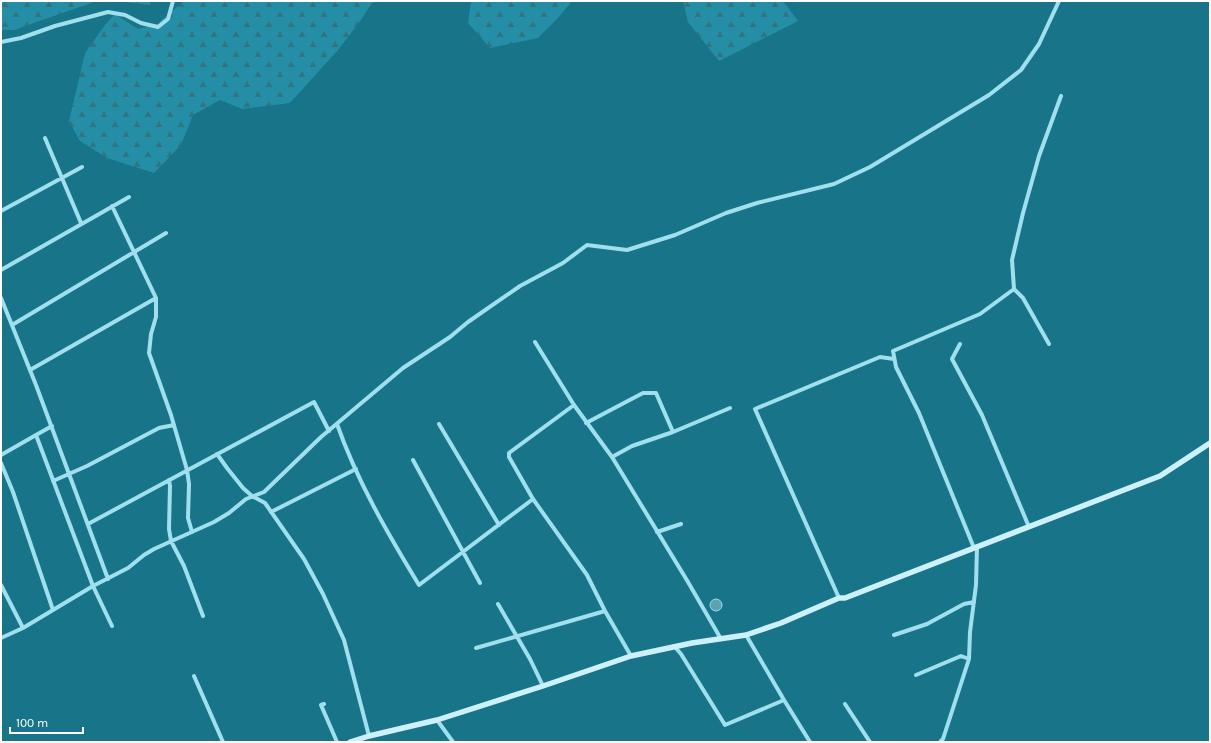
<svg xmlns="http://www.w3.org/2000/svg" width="1211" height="743" font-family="Karla,sans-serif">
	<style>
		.forest { fill: url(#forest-firs) }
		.water { fill: url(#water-ripples); stroke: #92e1f0 }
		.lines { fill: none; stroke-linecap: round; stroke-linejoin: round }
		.street { stroke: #a0e0ee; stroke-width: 4 }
		.secondary { stroke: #cdf1fa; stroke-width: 5.5 }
	</style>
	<defs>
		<pattern id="forest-firs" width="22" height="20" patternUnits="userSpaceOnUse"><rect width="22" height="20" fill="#238ea5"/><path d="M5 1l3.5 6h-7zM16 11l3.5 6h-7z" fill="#337481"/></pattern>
		<pattern id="water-ripples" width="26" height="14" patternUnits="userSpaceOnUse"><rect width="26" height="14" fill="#60a2b0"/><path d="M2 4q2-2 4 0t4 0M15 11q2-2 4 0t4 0" fill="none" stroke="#5a8892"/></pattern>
	</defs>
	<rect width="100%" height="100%" fill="#187489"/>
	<path class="forest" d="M1,1h149v4l-26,-3h-30l-80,28h-13z
		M184,1h192l-5,3 -10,16 -23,30 -48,53 -48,6 -22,-9 -27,15 -12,30 -27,28 -47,-15 -27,-17 -11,-20 16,-68 20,-28 10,-11 23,15 19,-5z
		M471,1h101l-15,18 -19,19 -48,10 -22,-25z
		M683,1h100l15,20 -79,40 -31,-39z"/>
	<path class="water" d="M710 605a6 6 0 1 1 12 0a6 6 0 1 1-12 0Z"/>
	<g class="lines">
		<path class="street" d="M1,42l20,-4 34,-12 53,-14 17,3 16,8 17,4 10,-8 5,-18
			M45,138l36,85
			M112,206l44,92v19l-5,17 -2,19 22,62 16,55 2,14 -1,34 4,14
			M1,211l81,-44
			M1,270l128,-73
			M1,298l35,87 72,194
			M12,325l154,-92
			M535,342l39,63 38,52 76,125 33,57
			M960,344l-8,15 30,56 47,112
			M1049,344l-26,-46 -9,-9 -2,-29 11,-47 16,-57 22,-60
			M30,370l126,-72
			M574,405l-65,48v4l24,42 54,76 18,36 26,45
			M586,423l57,-30h13l17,39
			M337,424c20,57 51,110 82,161l114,-86
			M439,424l60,101
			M36,435l16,-9
			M217,454l10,14 16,20 9,8 13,7 39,56 19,35 21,46 25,96
			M1,455l35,-20 57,151 19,40
			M612,457l20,-11 41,-14 57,-24
			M413,460l67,123
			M1,463l12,29 40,118
			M169,480l1,6 -1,43 2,12 13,25 19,50
			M53,481l34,-15 72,-38 15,-3
			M271,512l85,-43
			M88,524l226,-122 15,29
			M657,532l24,-8
			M974,548l-55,-135 -23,-46 -3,-16 87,-37 34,-25
			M1,585l22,43
			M839,598l-84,-189 125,-52 14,2
			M498,604l32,55 13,27
			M746,635l38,65 26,42
			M894,635l33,-11 37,-20 10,-2
			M1,638l22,-10 70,-42 35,-18 16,-13 10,-6 60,-27 15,-9 17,-14 18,-7 57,-55 82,-69 47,-31 18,-15 52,-36 43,-23 24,-18 40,5 48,-15 51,-22 31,-10 77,-19 36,-17 119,-72 32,-25 18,-26 20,-43
			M675,647l6,7 44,71 59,-25
			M476,648l129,-37
			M916,675l45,-19 8,3
			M194,676l29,66
			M324,704l-3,1 16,37
			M845,704l25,38
			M437,720l16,22
			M940,742l3,-3 26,-80 1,-27 6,-47 1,-38"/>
		<path class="secondary" d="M350,742l19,-6 68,-16 106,-34 88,-30 61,-13 54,-8 35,-12 58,-25h6l315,-122 50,-33"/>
	</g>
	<rect width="1211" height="743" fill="none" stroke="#ffffff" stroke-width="4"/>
	<path d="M10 727v6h73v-6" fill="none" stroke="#ffffff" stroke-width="2"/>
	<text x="16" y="727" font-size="12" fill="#ffffff" stroke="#187489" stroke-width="3" paint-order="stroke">100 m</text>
</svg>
